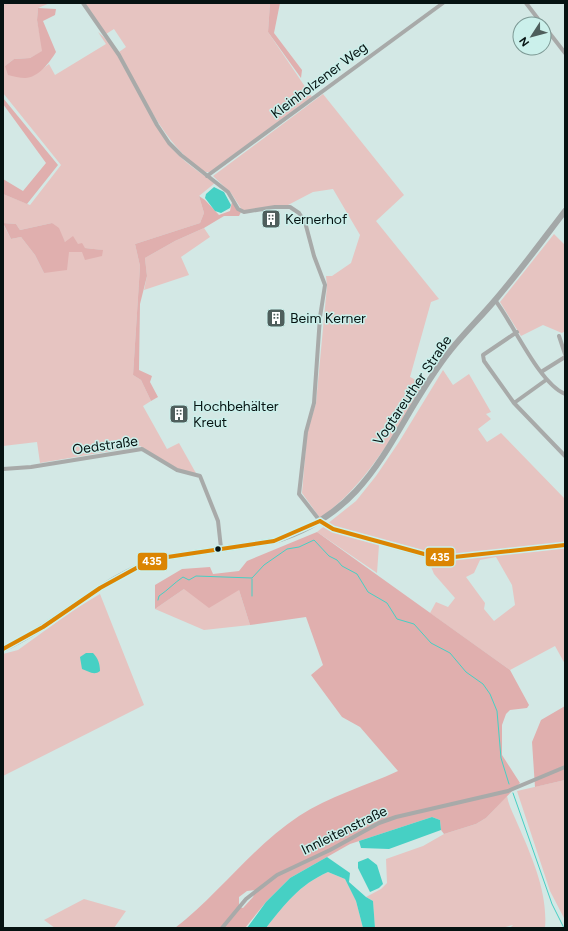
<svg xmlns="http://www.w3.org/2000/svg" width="568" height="931" font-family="Figtree,sans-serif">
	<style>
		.green { fill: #e6c4c1; fill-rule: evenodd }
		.forest { fill: #e0afae; fill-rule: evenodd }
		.water { fill: #46d0c4 }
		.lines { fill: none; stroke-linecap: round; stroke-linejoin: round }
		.stream { stroke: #46d0c4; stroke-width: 1 }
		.minor { stroke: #a8aaa9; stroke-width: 4 }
		.secondary { stroke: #a4a8a8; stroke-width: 6 }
		.bus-1-casing { stroke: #cbf0eb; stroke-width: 7 }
		.bus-1 { stroke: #db8502; stroke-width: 4 }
		.bus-dot { fill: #061312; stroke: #cbf0eb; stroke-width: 1.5 }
		.labels { text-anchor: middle; stroke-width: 3; stroke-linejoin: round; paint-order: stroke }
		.street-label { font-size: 14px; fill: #061312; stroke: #cbf0eb }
		.poi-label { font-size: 14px; fill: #061312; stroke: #cbf0eb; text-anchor: start }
		.line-badge { stroke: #cbf0eb; stroke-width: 1.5 }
		.badge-label { font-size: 11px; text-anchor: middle; font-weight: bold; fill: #fff }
	</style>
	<rect width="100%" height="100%" fill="#d3e8e5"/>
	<path class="green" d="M5,3h45l-12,5 -1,12 6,31 -13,7 -16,1 -9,7 32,7 12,-9 6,11 51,-31 -8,-12c28,23 45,73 65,104 12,20 33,34 52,47l-16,13 5,17 -4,10 -65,21 5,22 -7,109 8,5 10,21 -8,5 24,43 12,-6 18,32 -19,-6 -38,-23 -100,17 -3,-21 -34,4v-222l8,15 10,-2 14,18 9,18 25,-21 33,-2 -17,-2 -20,-6 -13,-19 -32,7 -4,-6 -13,-1v-29l27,11 31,-40 -58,-72v-86z
		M85,3h185l-2,29 44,65 -102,75c-7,1 -11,-4 -16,-8 -35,-29 -53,-73 -75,-112l7,-5 -12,-18 -8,5z
		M323,94l81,101 -28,26 63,78 -8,3 -21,75 14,7c-29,48 -57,101 -104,134l-18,-25 5,-60 9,-30 11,-117 -1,-10h6l19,-13 9,-28 -27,-46 -20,3 -25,13 -43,6 -3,-1 -11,-17 -18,-17z
		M204,228l6,9 -29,20 8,18 -45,15 3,-14 -2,-18 30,-17z
		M554,234l11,11v86l-3,2 -19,-8 -22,11 -21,-34z
		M443,370l10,15 16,-11 22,38 -5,2 5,5 -13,10 9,13 14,-9 64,66v165l-10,-18 -45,24 -80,-57 6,-11 12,5 7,-9 -21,-24 -6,-15 -49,-14 -2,28 -60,-41 39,-31 20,-25 23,-34zM496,557l16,28 3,20 -21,16 -10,-12 1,-6 -19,-26 8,-4 6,-13z
		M184,589l55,1 11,35 -46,5 -49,-21z
		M100,594l44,111 -141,71v-122l15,-4 54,-39z
		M565,780v140l-15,-29 -33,-100z
		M507,796c2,11 7,19 11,29 14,32 30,68 27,103h-35l3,-3 -11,3h-127l-2,-27 -7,-4 15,-8 6,-6 -1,-24 37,-13 21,-12 32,-10 10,-6z
		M328,872l17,7 11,22 7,27h-97c19,-24 33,-43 62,-56z
		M84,899l42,12 -12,17h-59l-11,-8z"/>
	<path class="forest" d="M270,3h10l-6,30 28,37 -1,8 -33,-46z
		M38,8l18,1 -1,6 -12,6 13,31c-6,10 -18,26 -31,26 -5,0 -12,-2 -17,-3l-3,-9 9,-7 16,-1 12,-7 -5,-31z
		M3,98l55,67 -31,39 -24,-10v-15l20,12 23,-28 -43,-59z
		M199,196l6,4 14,15 11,-4 2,-9 9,10 -2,4h-15l-20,12 -29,13 -30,17 2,18 -7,28 -1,66 13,6 -2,6 8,15 -7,4 -10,-21 -8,-5 7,-109 -5,-22 65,-21 4,-10z
		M3,223l13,1 4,6 32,-7 7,5 6,14 8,-6 5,8 4,-1 3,5 18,2 -1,6 -17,4 -3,-8h-13l-2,18 -23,3 -9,-18 -14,-18 -10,2z
		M317,532l193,138 19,35 -2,3 -17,2 -4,4 -4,11v30l18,28 -34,35 -10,6 -32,10 -3,-4 -1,-10 -8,-3 -82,27 -60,34 -24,24 -21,26h-70c44,-34 77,-81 124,-112 30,-20 67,-30 99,-45l-38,-44 -18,-10 -31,-42 12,-10 -17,-48 -56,8 -11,-35 -30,18 -25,-19 -29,20v-24l27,-16 28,-2 3,7 26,-3 8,-10zM256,890l-3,7 -10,11 -4,-1v-10l8,-6z
		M565,706v74l-30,7 -3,-45 9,-22z"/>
	<path class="water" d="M214,187l10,5 7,13 -1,3 -9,5 -6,-2 -10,-13 1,-4z
		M86,653h7c5,5 7,11 7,18 -6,5 -12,0 -18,-2l-2,-12z
		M432,817l8,3 1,10 -52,19 -28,-1 -2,-7z
		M327,857l23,16 -1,9 17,15 7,4 2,27h-12l-7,-27 -11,-22 -17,-7c-29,13 -43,32 -62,56h-19l19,-26 24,-24z
		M368,858l9,7 6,19 -4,4 -9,4 -12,-24v-6z"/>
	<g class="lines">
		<path class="stream" d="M252,596v-17
			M158,600l1,-4c9,-6 15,-13 24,-19l6,3 7,-4 56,2 12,-13 23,-16 12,-2 15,-7 15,16 8,4 5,6 15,8 11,18 19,11 10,16 17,5 17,19 19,10 16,19 17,12 7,10 7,17 4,47 8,26
			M513,793l39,111 12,24"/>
		<path class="minor" d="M83,3l36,52 38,70 12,18 12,12 47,37 10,17 6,3 31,-5h15l9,6 6,9 9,34 11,29 -5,32 -6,86 -8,29 -7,62 21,27 13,8 102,28h19l111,-12
			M526,3l16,21
			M544,26l21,27
			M207,176l236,-173
			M495,300c19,25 44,83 70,94
			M517,332l-34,23 1,6 30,42 51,53
			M559,336l6,18
			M541,372l24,-15
			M514,403l32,-23
			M3,469l28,-2 111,-18 35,21 23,6 18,45 3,27
			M222,928l24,-29 31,-24 53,-25 49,-27 17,-6 112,-26 57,-24"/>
		<path class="secondary" d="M3,649c55,-25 100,-73 158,-91l113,-17c104,-31 117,-116 176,-190 14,-18 31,-34 46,-52 24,-28 46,-58 69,-88"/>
		<g class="bus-1-casing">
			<path id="bus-1" d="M320,521l13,8 102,28h19l111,-12
				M3,649l40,-22 57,-39 40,-22 21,-8 113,-17 46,-20"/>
		</g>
		<use href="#bus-1" class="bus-1"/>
	</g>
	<defs>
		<g id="building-square" transform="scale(1)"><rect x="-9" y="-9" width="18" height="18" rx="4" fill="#4e5e5c" stroke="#cbf0eb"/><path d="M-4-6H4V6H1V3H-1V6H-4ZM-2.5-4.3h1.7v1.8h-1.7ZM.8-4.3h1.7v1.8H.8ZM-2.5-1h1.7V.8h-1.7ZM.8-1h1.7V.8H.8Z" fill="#fff"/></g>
	</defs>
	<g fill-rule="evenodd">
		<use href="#building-square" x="271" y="219"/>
		<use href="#building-square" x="276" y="318"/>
		<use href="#building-square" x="179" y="414"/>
	</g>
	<circle class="bus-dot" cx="218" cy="549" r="3.5"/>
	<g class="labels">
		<g class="street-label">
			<text transform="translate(319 80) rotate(-37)" y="5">Kleinholzener Weg</text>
			<text transform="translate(412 390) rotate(-56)" y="5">Vogtareuther Straße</text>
			<text transform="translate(105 445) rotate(-8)" y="5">Oedstraße</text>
			<text transform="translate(344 830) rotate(-26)" y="5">Innleitenstraße</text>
		</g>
		<g class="poi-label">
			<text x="285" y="224">Kernerhof</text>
			<text x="290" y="323">Beim Kerner</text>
			<text x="193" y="411">Hochbehälter<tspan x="193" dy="16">Kreut</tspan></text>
		</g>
	</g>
	<g class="line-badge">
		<rect x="425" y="547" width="30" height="20" rx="4" fill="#db8502"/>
		<rect x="137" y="552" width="31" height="19" rx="4" fill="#db8502"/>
	</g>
	<g class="badge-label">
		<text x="440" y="561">435</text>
		<text x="152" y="565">435</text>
	</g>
	<rect width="568" height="931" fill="none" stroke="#061312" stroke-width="8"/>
	<g transform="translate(532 36) rotate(234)"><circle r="19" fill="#cbf0eb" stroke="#7c9894"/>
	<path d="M0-3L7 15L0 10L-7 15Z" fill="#4e5e5c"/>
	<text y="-6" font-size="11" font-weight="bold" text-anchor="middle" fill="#061312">N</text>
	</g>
</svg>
